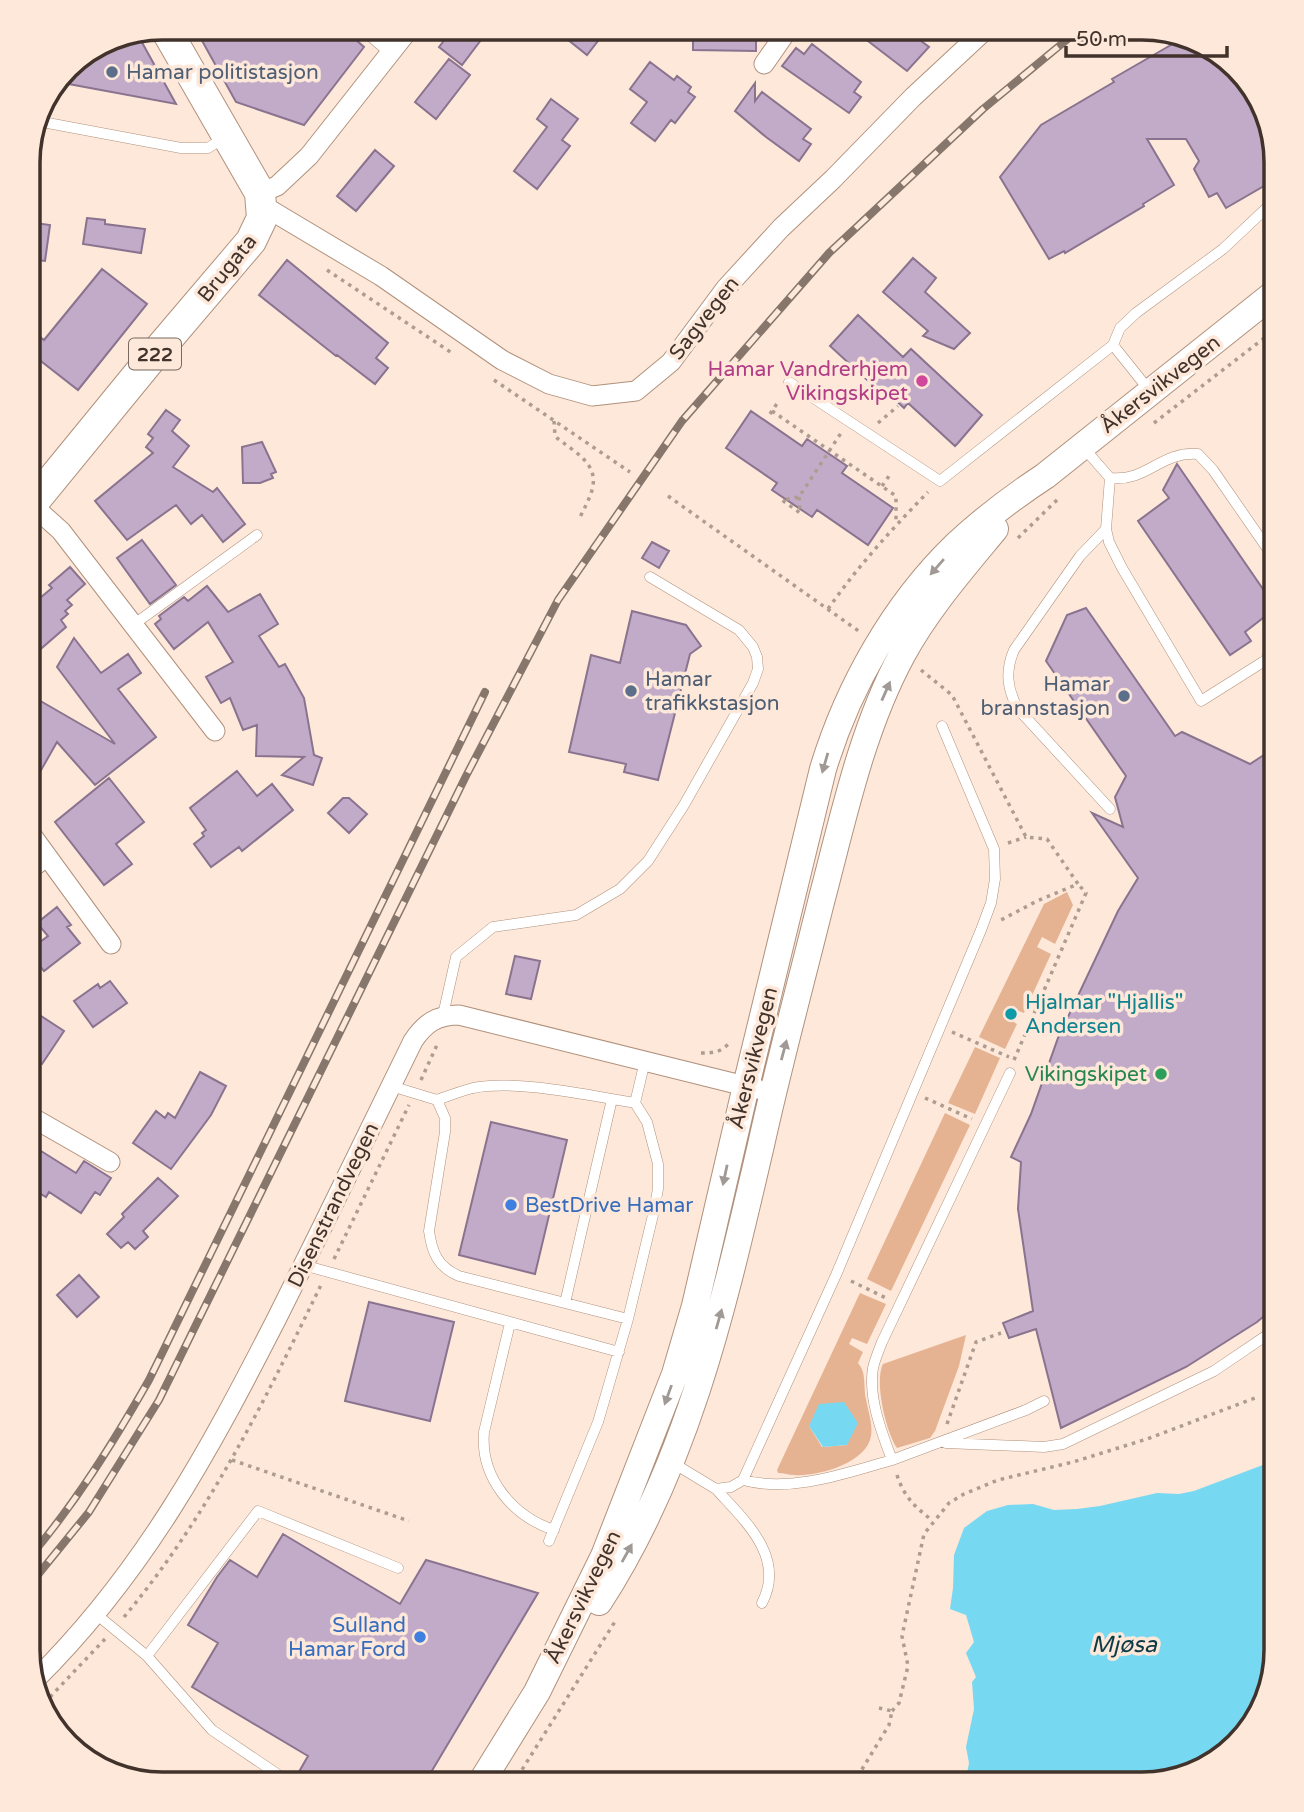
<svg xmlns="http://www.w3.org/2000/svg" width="1304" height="1812" font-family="'Varela Round',sans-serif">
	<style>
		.green { fill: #e6b392; fill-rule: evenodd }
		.water { fill: #77d8f2 }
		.building { fill: #c2abc8; stroke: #8a738f; stroke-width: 2 }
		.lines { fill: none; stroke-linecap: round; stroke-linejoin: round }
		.lane-casing { stroke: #b1917c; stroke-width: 11 }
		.street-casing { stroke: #b1917c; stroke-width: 21 }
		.secondary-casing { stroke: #b1917c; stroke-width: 28 }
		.primary-casing { stroke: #b1917c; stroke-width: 32 }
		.path { stroke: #ae9c90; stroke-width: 3.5; stroke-dasharray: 3.5 5; stroke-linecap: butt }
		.lane { stroke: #fff; stroke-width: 10 }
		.street { stroke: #fff; stroke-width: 19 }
		.secondary { stroke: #fff; stroke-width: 26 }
		.primary { stroke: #fff; stroke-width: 30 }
		.rail-casing { stroke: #86766b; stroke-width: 8 }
		.rail { stroke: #fde8da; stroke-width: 5; stroke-dasharray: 16; stroke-linecap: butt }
		.oneway { fill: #a09995 }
		.service-dot { fill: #5c6f8a; stroke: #fde8da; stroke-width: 2.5 }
		.hotel-dot { fill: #d1479c; stroke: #fde8da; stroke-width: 2.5 }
		.culture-dot { fill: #0f9aa8; stroke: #fde8da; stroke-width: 2.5 }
		.leisure-dot { fill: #2e9e5b; stroke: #fde8da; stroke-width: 2.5 }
		.shop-dot { fill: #3f7fe0; stroke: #fde8da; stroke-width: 2.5 }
		.labels { text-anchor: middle; stroke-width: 7; stroke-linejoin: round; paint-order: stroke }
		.shield { fill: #fde8da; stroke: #796960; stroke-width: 2 }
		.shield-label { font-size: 19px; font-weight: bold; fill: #41332b }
		.service-label { font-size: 21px; fill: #4e5e75; stroke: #fde8da; text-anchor: start }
		.street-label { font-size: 21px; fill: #41332b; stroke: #fde8da }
		.hotel-label { font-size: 21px; fill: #b23c85; stroke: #fde8da; text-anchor: end }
		.culture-label { font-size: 21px; fill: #0d838f; stroke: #fde8da; text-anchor: start }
		.leisure-label { font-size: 21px; fill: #27864d; stroke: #fde8da; text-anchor: end }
		.shop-label { font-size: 21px; fill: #366cbe; stroke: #fde8da; text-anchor: start }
		.water-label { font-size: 23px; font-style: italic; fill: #0c3b46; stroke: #fde8da }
		.rim { fill: none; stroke: #41332b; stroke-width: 3.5 }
	</style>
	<rect width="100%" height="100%" fill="#fde8da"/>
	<path class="green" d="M1067,892l6,13 -18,39 -13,-7 -5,10 14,7 -27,59 -16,-6 -4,9 13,8 -12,25 -26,-12 65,-133z
		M975,1047l25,11 -25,56 -27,-11z
		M945,1113l25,12 -79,166 -24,-12z
		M860,1293l26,11 -19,40 -15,-6 -3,6 14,8 -5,11c9,10 5,24 8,36 2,12 7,25 5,37 -4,27 -54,41 -77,39 -5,0 -10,-2 -16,-2l-1,-3zM809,1426l39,19 -26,2z
		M966,1335l-7,31 -24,65 -5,7 -33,10c-11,-16 -23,-67 -14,-84z"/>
	<path class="water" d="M844,1402l14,21 -11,22 -24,2 -14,-21 10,-22z
		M1276,1460v190l-18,67 -49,49 -67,18h-177l4,-21 -3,-16 8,-38 -2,-27 4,-5 -10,-24 8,-11 -8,-27 -16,-6 3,-21 1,-33 10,-27 23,-17 21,-6 25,-1 21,6 23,-1 23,-3 57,-13 22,1 15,-3z"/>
	<path class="building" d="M195,28h160l3,7 -3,4 9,8 -60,78 -68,-23z
		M454,28h36l-28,37 -23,-18z
		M575,28h33l-21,27 -20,-16z
		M693,28h63v23l-63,-1z
		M851,28h53l25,19 -22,24z
		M139,37l37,67 -118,-22 16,-20z
		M1183,38l26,8 49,49 18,68v16l-50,29 -9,-15 -8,4 -15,-28 5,-8 -13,-22h-39l27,46 -31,19 1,2 -79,47 -1,-2 -15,8 -49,-82 41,-52 73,-43 -2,-3z
		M812,44l49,38 -7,10 7,5 -12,16 -67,-47 14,-18 8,6z
		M449,59l21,16 -34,44 -21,-17z
		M650,62l24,18 3,-4 14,11 -3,5 7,5 -20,26 -4,-3 -16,21 -24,-18 16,-21 -17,-13z
		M755,83v18l7,-9 49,37 -8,10 8,5 -12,17 -33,-24 -31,-26z
		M551,99l27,20 -16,21 8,6 -33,43 -23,-18 33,-44 -10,-8z
		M375,150l19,16 -38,45 -19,-15z
		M87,218l18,2v4l40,5 -4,24 -58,-9z
		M28,222l22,3 -5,36 -17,-2z
		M913,258l23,20 -11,14 45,41 -16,16 -31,-13 5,-5 -45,-39z
		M287,260l101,83 -12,15 12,10 -13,16 -38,-29 -1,1 -77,-61z
		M102,269l45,35 -69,86 -50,-39v-23l16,12z
		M858,315l45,42 8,-8 71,66 -24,28 -3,3 -47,-43 -4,5 -14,-13 -12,-5 -48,-44z
		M166,410l14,10 -8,11 17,15 -16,21 40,25 4,-4 28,36 -22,18 -21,-27 -11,9 -15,-19 -49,35 -32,-39 58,-48 -7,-6 7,-9 -5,-4z
		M751,411l51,35 5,-7 40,27 -5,7 51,35 -25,37 -51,-35 -5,7 -40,-27 5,-7 -51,-35z
		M262,442l14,30 -5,2 2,4 -13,5h-17l-1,-36z
		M1177,464l99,144 -31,24 6,9 -21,14 -92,-134 31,-23 -6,-8z
		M142,540l34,45 -26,19 -33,-46z
		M652,542l17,9 -10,17 -17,-10z
		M70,567l15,17 -18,16 5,5 -7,6 3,3 -7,6 5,7 -38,33v-52l24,-20 -3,-3z
		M207,586l21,26 32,-18 18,30 -19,12 20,31 6,-3 19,34 10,57 8,3 -9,27 -31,-10 22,-18 -48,-1 1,-31 -14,5 -13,-32 -9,5 -15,-26 27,-15 -25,-40 -34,27 -19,-25 6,-5 -2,-3 25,-19 4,4z
		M1086,608l89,128 7,-4 68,32 26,-17v559l-19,16 -71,45 -125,61 -25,-99 -27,9 -6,-15 30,-12 -15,-102 3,-47 -10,-5 20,-43 27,-76 60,-127 20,-33 -46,-65 31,14 -8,-30 11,-21 -80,-115 21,-46z
		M632,611l54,14 15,21 -11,8 -32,126 -34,-8 2,-8 -57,-12 22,-97 29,8z
		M74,638l27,35 27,-19 13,19 -23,16 38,48 -61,48 -38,-43 -17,30 -12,-6v-52l9,-15 78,45 -58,-77z
		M237,771l20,25 15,-12 21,26 -51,41 -3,-4 -28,20 -17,-23 10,-8 -2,-3 4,-3 -16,-22z
		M109,778l35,44 -28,22 16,20 -28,21 -49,-63z
		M343,798h6l18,16 -18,19 -21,-20z
		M57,907l14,18 -4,2 13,16 -36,28 -16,-20 20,-15 -11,-13z
		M515,956l25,5 -9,38 -25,-5z
		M110,981l17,22 -34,24 -19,-26 24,-17 2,4z
		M38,1014l26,17 -22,33 -14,-8v-27z
		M200,1072l26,14 -15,29 -40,54 -38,-26 23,-32 9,7 3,-5 7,5z
		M491,1122l76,18 -32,134 -76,-19z
		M41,1151l35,22 8,-12 27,17 -11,17 -5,-3 -14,21 -32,-21 -3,5 -18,-11v-14z
		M158,1178l20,18 -35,35 5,6 -13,12 -7,-7 -7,6 -14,-14 17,-17 -2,-3z
		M79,1275l20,22 -22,20 -20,-22z
		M369,1302l85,20 -24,99 -85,-20z
		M283,1534l117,70 26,-44 112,33 -114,191h-132l16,-28 -116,-69 26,-44 -30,-18 29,-48 13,-17 27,17z"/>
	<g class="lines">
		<g class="lane-casing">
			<path id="lane" d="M379,28l5,20
				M362,29l22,19
				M37,121l144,27h27l17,-11
				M789,382l151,99 173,-136
				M1149,390l-36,-45 7,-17 16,-15 87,-64 53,-50
				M1083,447l27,31c38,4 50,-27 88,-24l15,16 63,91
				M1110,478l-4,51 3,13 13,26 79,133 65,-41 10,-25
				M1106,529l-26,27 -66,94c-9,21 -7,39 4,59l92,100
				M133,625l124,-90
				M1266,660l10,15
				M443,1015l13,-58 37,-30 83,-12 44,-26 28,-28 36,-56 69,-122 5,-14 -1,-12 -4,-10 -14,-17 -89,-53
				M1010,1073l-128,269c-3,8 -7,17 -9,26 -5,30 9,65 19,92l134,-50 18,-9
				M391,1086l46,14 8,18v14l-16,99c3,22 9,36 30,45l169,43
				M437,1100c11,-4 24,-9 36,-12 43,-9 118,8 162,15
				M303,1265l316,87
				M565,1303l47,-204
				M510,1323l-26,109c-4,45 28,84 70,98
				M946,1443l98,4 19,-3 151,-73 62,-42
				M673,1463l43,26 15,-2 12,-7 93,-205 145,-345 10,-27 4,-24 -1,-30 -52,-123
				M743,1480c49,13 103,-7 149,-20
				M716,1489c29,32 70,68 46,114
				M549,1541l49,-119 30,-103 25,-104 5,-26v-25l-11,-42 -12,-19 10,-42
				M96,1614l51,42 111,-145 140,57
				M147,1656l65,74 71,48
				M44,1709l20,26"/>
		</g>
		<g class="street-casing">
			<path id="street" d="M764,64l25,-36
				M260,193l17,-7 32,-30 101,-128
				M262,205l119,71 121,84 47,24 43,12 44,-5 35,-29 55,-74 55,-60 52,-49 80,-82 71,-66v-3
				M32,505l29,26 154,200
				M28,830l83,114
				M28,871l19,-15
				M28,1115l82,47
				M36,1679c108,-107 173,-228 241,-361 46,-92 91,-184 136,-277 12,-18 24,-26 46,-26l298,74"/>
		</g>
		<g class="secondary-casing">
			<path id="secondary" d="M599,1602c90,-139 125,-299 162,-457 18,-82 40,-162 60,-243 22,-83 40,-171 81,-247 25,-46 60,-86 93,-126
				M480,1784l57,-92 67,-136 71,-182 20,-68 51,-220 77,-317c25,-82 71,-164 133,-224 28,-26 57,-48 89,-69l231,-184"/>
		</g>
		<g class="primary-casing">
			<path id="primary" d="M28,509l121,-148 102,-120 11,-23 -2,-25 -95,-165"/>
		</g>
		<path class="path" d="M327,270l125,83
			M494,380l136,92
			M772,411l124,85v28
			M770,414l8,-12
			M554,421l1,15c6,6 12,9 18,14 30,22 22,38 7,67
			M878,423l20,-17
			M1154,423l122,-94
			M882,486l7,-10
			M668,496l192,136
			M799,497l1,16 -18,-13 17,-3 42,-64
			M1018,538l42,-41
			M828,609c30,-43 64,-80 100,-117
			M921,670l31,25 74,142 21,2 31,45 -41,17 -36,19
			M1008,843l18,-6
			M952,1032l57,25
			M701,1053c14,0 21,-1 30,-12
			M1014,1060l72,-167 -8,-9
			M421,1080l16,-35
			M925,1098l47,21
			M334,1259l75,-154
			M851,1281l37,18
			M947,1424l29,-82 25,-9
			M232,1460l177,61
			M897,1475c7,22 18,32 36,46
			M124,1617c83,-99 141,-217 197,-332
			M50,1697l55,-58
			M892,1711l7,-8 9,-37 -6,-30 22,-102 25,-31 15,-9 34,-14 75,-18 74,-23 108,-41
			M513,1784l103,-164
			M853,1784l36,-59 3,-14 -13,-3"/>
		<use href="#lane" class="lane"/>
		<use href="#street" class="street"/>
		<use href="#secondary" class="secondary"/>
		<use href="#primary" class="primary"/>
		<g class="rail-casing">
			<path id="rail" d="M28,1559c47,-55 85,-116 121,-179l336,-688
				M28,1587l61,-75 70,-112 307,-624 92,-176 124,-179 147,-168 154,-144 98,-81"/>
		</g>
		<use href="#rail" class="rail"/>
	</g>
	<defs><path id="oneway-solid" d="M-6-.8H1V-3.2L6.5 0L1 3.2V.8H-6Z" transform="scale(1.75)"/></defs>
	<g class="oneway">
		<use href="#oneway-solid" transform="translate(937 567) rotate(131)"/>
		<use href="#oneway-solid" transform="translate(886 691) rotate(-66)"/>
		<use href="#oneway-solid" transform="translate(825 763) rotate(106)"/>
		<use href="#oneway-solid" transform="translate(784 1050) rotate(-75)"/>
		<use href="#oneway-solid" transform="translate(725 1175) rotate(102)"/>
		<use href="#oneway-solid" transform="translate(719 1319) rotate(-74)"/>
		<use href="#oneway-solid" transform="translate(668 1395) rotate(110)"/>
		<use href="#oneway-solid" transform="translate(627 1553) rotate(-61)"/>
	</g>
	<g class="service-dot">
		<circle cx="112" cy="72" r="7"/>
		<circle cx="631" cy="691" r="7"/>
		<circle cx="1124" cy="696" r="7"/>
	</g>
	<circle class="hotel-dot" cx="922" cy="381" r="7"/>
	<circle class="culture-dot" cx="1011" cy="1014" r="7"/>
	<circle class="leisure-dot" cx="1161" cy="1074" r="7"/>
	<g class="shop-dot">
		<circle cx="511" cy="1205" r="7"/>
		<circle cx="420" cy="1637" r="7"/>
	</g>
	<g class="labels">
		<rect class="shield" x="129" y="338.5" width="52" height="31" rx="5"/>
		<g class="shield-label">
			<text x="155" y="361">222</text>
		</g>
		<g class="service-label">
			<text x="126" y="79">Hamar politistasjon</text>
			<text x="645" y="686">Hamar<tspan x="645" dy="24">trafikkstasjon</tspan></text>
			<text x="1110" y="691" text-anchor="end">Hamar<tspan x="1110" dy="24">brannstasjon</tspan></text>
		</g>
		<g class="street-label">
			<text transform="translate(227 268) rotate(-51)" y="7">Brugata</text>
			<text transform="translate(704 318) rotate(-52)" y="7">Sagvegen</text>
			<text transform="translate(1160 384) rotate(-38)" y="7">Åkersvikvegen</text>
			<text transform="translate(753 1058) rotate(-76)" y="7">Åkersvikvegen</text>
			<text transform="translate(333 1205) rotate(-64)" y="7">Disenstrandvegen</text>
			<text transform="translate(583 1597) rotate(-64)" y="7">Åkersvikvegen</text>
		</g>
		<g class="hotel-label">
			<text x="908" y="376">Hamar Vandrerhjem<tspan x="908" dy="24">Vikingskipet</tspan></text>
		</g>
		<g class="culture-label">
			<text x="1025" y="1009">Hjalmar "Hjallis"<tspan x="1025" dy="24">Andersen</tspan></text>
		</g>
		<g class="leisure-label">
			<text x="1147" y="1081">Vikingskipet</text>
		</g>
		<g class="shop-label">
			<text x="525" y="1212">BestDrive Hamar</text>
			<text x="406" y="1632" text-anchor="end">Sulland<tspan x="406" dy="24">Hamar Ford</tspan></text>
		</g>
		<g class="water-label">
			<text x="1124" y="1652">Mjøsa</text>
		</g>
	</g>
	<path d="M0 0H1304V1812H0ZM162 40H1142A122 122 0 0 1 1264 162V1650A122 122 0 0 1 1142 1772H162A122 122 0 0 1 40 1650V162A122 122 0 0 1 162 40Z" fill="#fde8da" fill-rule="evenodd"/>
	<path class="rim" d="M162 40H1142A122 122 0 0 1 1264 162V1650A122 122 0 0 1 1142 1772H162A122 122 0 0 1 40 1650V162A122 122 0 0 1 162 40Z"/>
	<path d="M1066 46v10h161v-10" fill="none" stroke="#41332b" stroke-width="3.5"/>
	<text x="1076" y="46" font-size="21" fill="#41332b" stroke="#fde8da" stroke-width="5" paint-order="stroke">50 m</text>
</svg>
